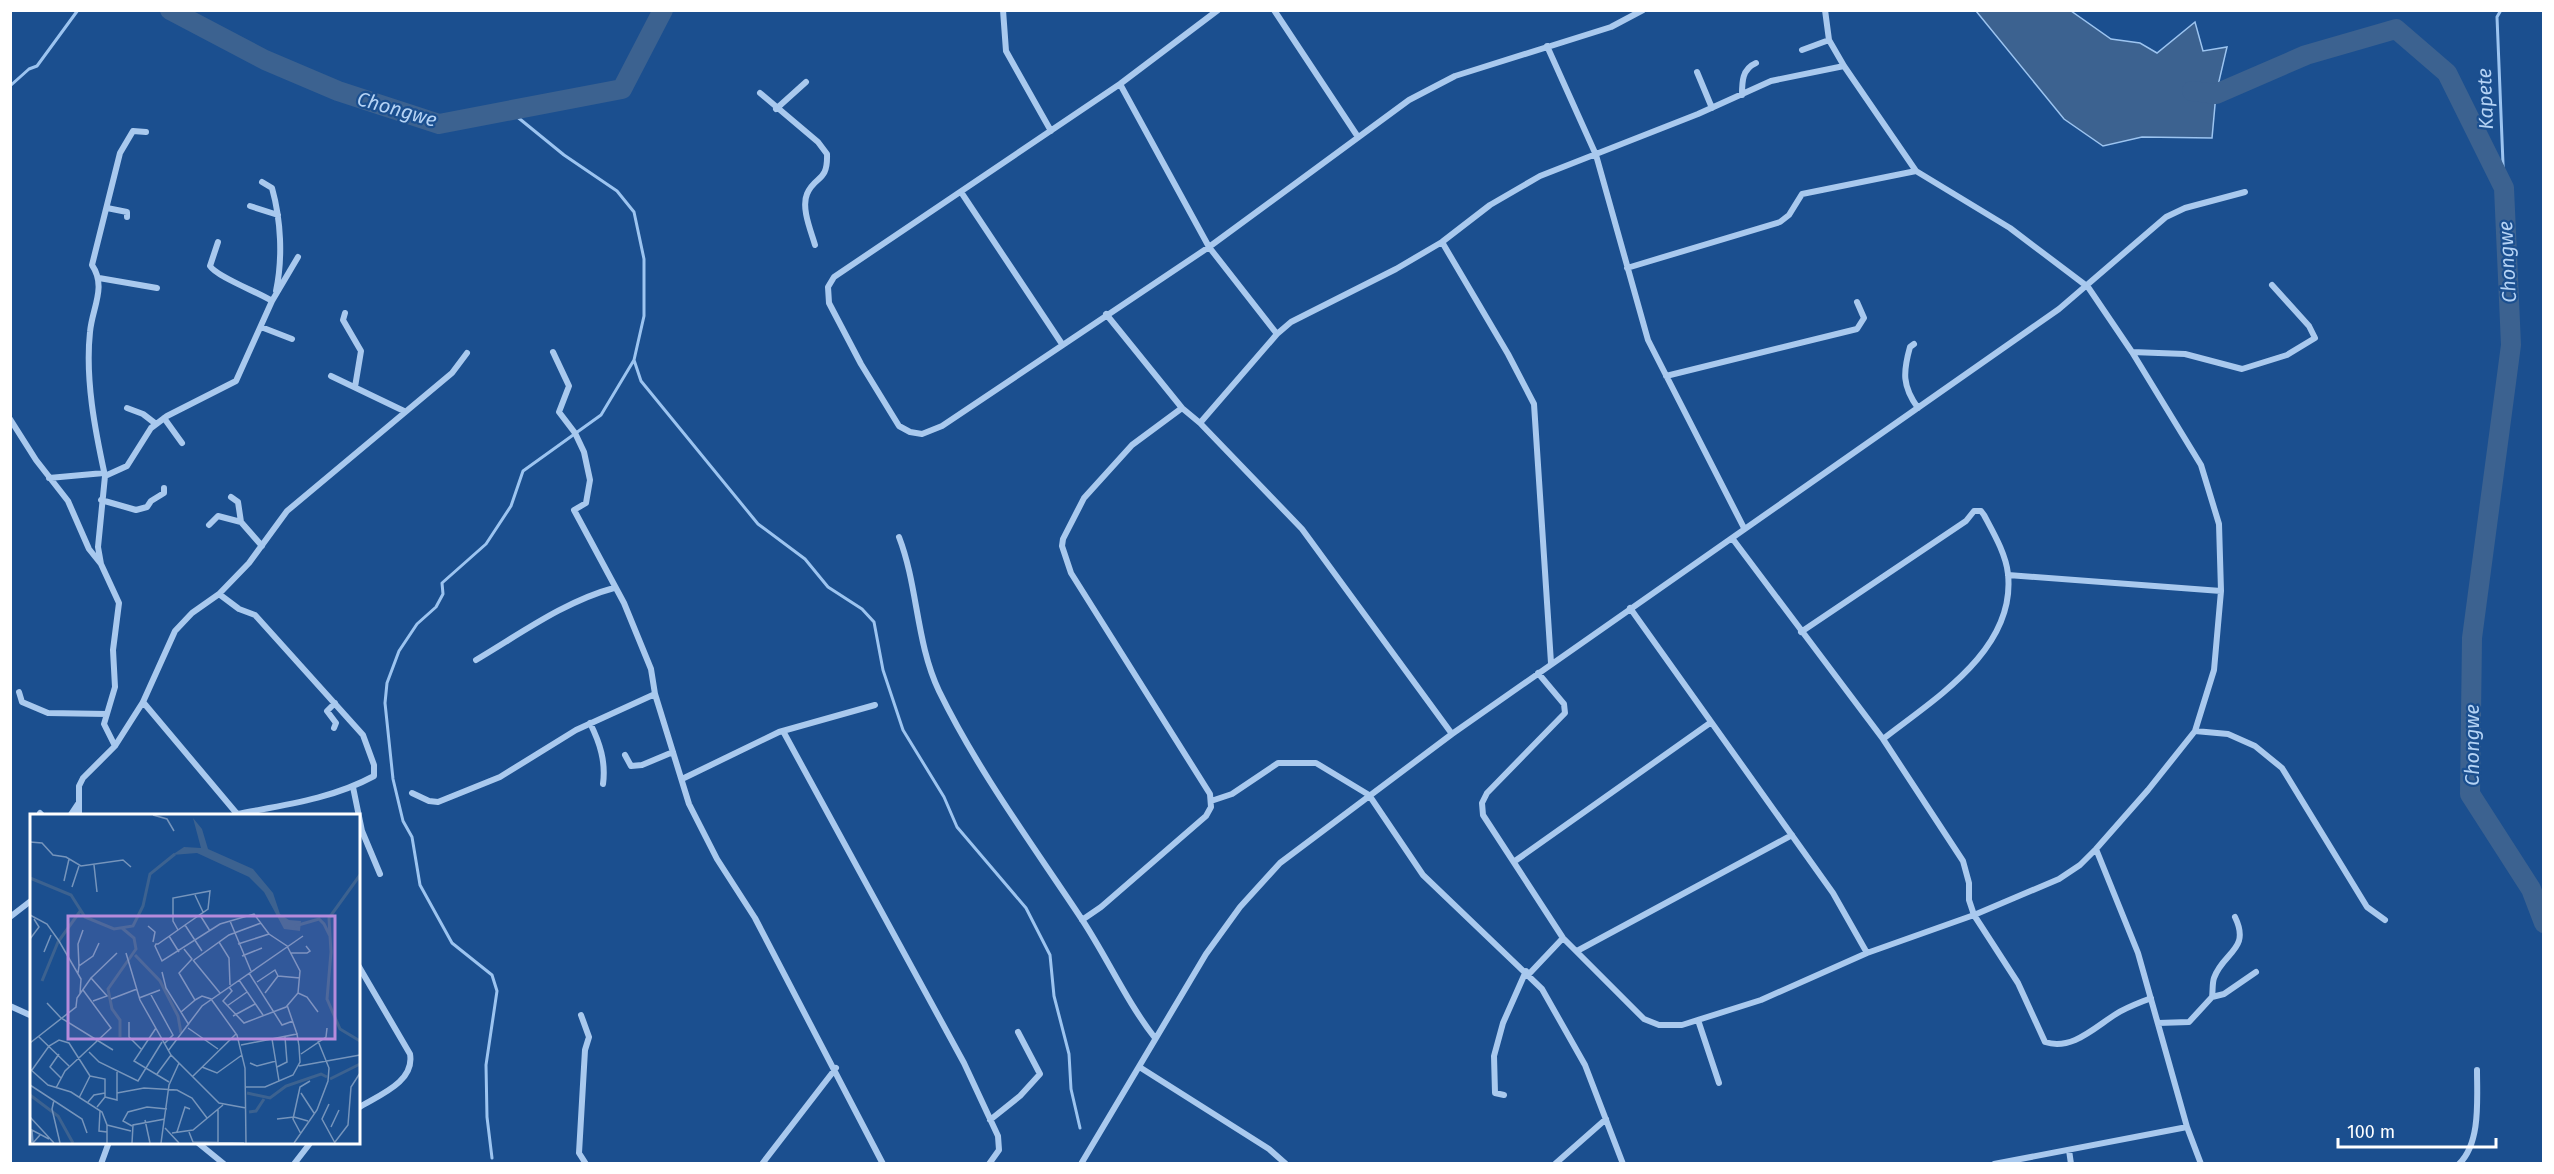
<svg xmlns="http://www.w3.org/2000/svg" width="2554" height="1174" font-family="'Fira Sans',sans-serif">
	<style>
		.water { fill: #3c6290; stroke: #9cc4f0; stroke-width: 1.5 }
		.lines { fill: none; stroke-linecap: round; stroke-linejoin: round }
		.stream { stroke: #9cc4f0; stroke-width: 3 }
		.river { stroke: #3c6290; stroke-width: 20 }
		.street { stroke: #a9c9ee; stroke-width: 6 }
		.labels { text-anchor: middle; stroke-width: 4.5; stroke-linejoin: round; paint-order: stroke }
		.water-label { font-size: 20px; font-style: italic; fill: #b5d3f5; stroke: #1b4f8f }
		.inset-river { fill: none; stroke: #3c6290; stroke-width: 3 }
		.inset-road { fill: none; stroke: #7695bc; stroke-width: 1.5 }
		.view { fill: #b68bdc; fill-opacity: 0.15; stroke: #b68bdc; stroke-width: 3 }
		.inset-edge { fill: none; stroke: #fff; stroke-width: 3 }
	</style>
	<rect width="100%" height="100%" fill="#1b4f8f"/>
	<path class="water" d="M1976,11h95l40,28 29,4 17,10 38,-31 8,29 24,-4 -11,47 -4,44 -70,-1 -39,9 -39,-27z"/>
	<g class="lines">
		<path class="stream" d="M2501,10l-4,7 7,171
			M10,86l19,-17 8,-3 41,-56
			M634,360l7,21 117,143 47,35 23,28 34,22 12,13 9,48 20,60 41,67 13,30 69,81 24,47 4,41 15,58 2,35 9,39
			M492,1158l-5,-41 -1,-52 11,-74 -5,-16 -40,-32 -32,-58 -8,-48 -9,-16 -10,-42 -8,-76 2,-20 12,-32 18,-27 19,-17 7,-13 -1,-11 44,-39 25,-38 12,-35 78,-56 33,-55 10,-44v-57l-10,-47 -17,-21 -53,-36 -54,-44"/>
		<path class="river" d="M170,10l95,50 73,31 101,33 183,-35 41,-79
			M2192,91l24,3 90,-39 90,-26 51,44 57,115 7,157 -39,293 -2,156 61,95 13,34"/>
		<path class="street" d="M1003,10l3,41 45,80
			M1218,10l-98,74 -286,193 -6,10 1,16 32,61 38,62 11,6 12,2 20,-8 267,-179 200,-147 46,-24 156,-49 32,-17
			M1274,10l84,127
			M1547,46l49,109 52,185 96,188
			M1802,50l27,-10
			M1697,72l15,36
			M1120,84l89,163 68,87
			M760,93l58,49 9,12c1,29 -12,21 -20,40 -6,14 4,37 8,51
			M1742,95c0,-13 0,-26 14,-32
			M776,109l30,-27
			M262,182l10,6c9,32 11,70 4,103
			M961,192l101,152
			M250,206l28,9
			M107,208l20,4v5
			M218,242l-8,24c7,11 48,26 62,35
			M1442,242l66,112 26,50 17,259
			M1627,268l153,-46 9,-7 13,-21 114,-23
			M99,278l58,10
			M345,313l-2,7 18,31 -6,36
			M261,327l31,12
			M1914,344l-4,3c-7,25 -8,39 8,61
			M553,352l16,34 -10,26 16,21 9,19 6,28 -4,23 -12,7 50,93 27,66 4,25 34,110 28,55 38,59 128,246
			M2132,352l53,2 57,15 45,-14 28,-17 -6,-12 -37,-41
			M331,376l73,35
			M1666,376l191,-47 7,-11 -7,-16
			M127,408l16,6 13,10
			M1182,408l18,15 102,106 150,205
			M164,418l18,25
			M10,419l26,41 32,41 21,48 12,15 18,39 -6,47 2,37 -11,37 11,22
			M1200,423l77,-89 14,-12 105,-53 46,-27 48,-37 50,-29 158,-62 73,-33 73,-15
			M105,476c-10,-46 -20,-97 -15,-144 2,-24 17,-45 2,-67l28,-112 13,-22 13,1
			M49,478l55,-5
			M231,497l7,5 3,20
			M101,500l35,10 11,-3 4,-6 13,-8v-5
			M209,525l9,-9 23,6 21,24
			M899,537c19,49 17,106 40,154 39,80 93,153 142,227 26,39 45,83 74,120
			M1732,538l151,201 80,122 6,22v17l5,15 44,68 27,59c27,9 50,-15 71,-28 11,-7 23,-11 35,-16
			M101,564l-3,-17 7,-71 22,-10 24,-38 16,-12 69,-35 36,-80 26,-44
			M2008,575l213,16
			M219,594l30,-31 38,-52 165,-138 15,-20
			M1630,608l203,285 34,60
			M1801,632l165,-111 8,-10h7l3,4c9,17 22,39 24,59 8,76 -74,125 -125,165
			M476,660c44,-26 89,-59 138,-72
			M1538,673l26,31 1,9 -78,80 -5,10 1,12 80,123 81,81 15,6h23l79,-25 106,-47 107,-38 85,-36 21,-14 16,-16 52,-59 47,-59 19,-61 7,-79 -2,-67 -18,-59 -69,-113 -44,-65 -78,-59 -94,-57 -72,-105 -15,-26 -4,-30
			M19,692l3,10 26,11 59,1
			M143,702l95,113
			M590,723c10,20 16,39 13,61
			M334,728l2,-5 -9,-12 8,-8
			M783,731l181,332 34,73 1,14 -10,14
			M2195,731l33,3 27,12 27,22 85,139 18,13
			M625,755l6,11 11,-1 31,-13
			M682,779l97,-47 96,-27
			M353,787l9,44 18,43
			M412,793l17,8 9,1 62,-25 76,-47 79,-36
			M1211,801l21,-7 46,-31h38l53,32 54,80 119,114 43,76 38,99
			M40,813l3,3
			M70,816l8,-12
			M79,816v-30l4,-8 32,-32 28,-44 32,-71 17,-18 27,-19 20,15 16,6 108,120 11,30v11c-42,23 -90,29 -137,38
			M2096,849l42,104 49,174
			M1515,861l195,-138
			M10,917l22,-17
			M1082,920l19,-13 105,-91 5,-9 -1,-13 -139,-221 -9,-27 1,-7 21,-41 48,-53 50,-37 -76,-94
			M1577,951l215,-116
			M358,965l52,89c5,28 -31,41 -52,54
			M1529,974l34,-36
			M2212,997c1,-6 0,-13 2,-19 9,-26 37,-28 21,-61
			M10,1006l22,10
			M581,1015l8,22 -4,13 -6,103 7,11
			M1698,1020l21,63
			M2158,1023l31,-1 23,-25 12,-3 32,-22
			M1141,1068l128,81 17,15
			M1504,1095l-9,-2 -1,-37 9,-33 23,-52
			M990,1120l30,-24 20,-22 -22,-42
			M197,1142l27,22
			M2069,1150l2,14
			M101,1164l8,-22
			M294,1164l17,-22
			M762,1164l74,-96
			M1081,1164l125,-210 34,-47 40,-44 172,-129 607,-425 107,-92 19,-9 60,-16
			M1555,1164l51,-45
			M1994,1164l193,-37 14,37
			M2459,1164c22,-21 18,-65 18,-94"/>
	</g>
	<g class="labels">
		<g class="water-label">
			<text transform="translate(2485 99) rotate(-92)" y="7">Kapete</text>
			<text transform="translate(397 109) rotate(16)" y="7">Chongwe</text>
			<text transform="translate(2507 262) rotate(-93)" y="7">Chongwe</text>
			<text transform="translate(2472 745) rotate(-90)" y="7">Chongwe</text>
		</g>
	</g>
	<g transform="translate(30 814)">
		<rect width="330" height="330" fill="#1b4f8f"/>
		<path d="M163,4l9,11 6,20 45,20 20,24 7,21 9,6 12,1 -1,10 -16,-2 -20,-37 -15,-15 -52,-24 -25,2 12,-8 17,1z" fill="#3c6290"/>
		<path class="inset-river" d="M0,64l41,17 14,22 29,12 19,-3 10,-20 7,-32 25,-20M265,112l24,-7 5,5 6,12 1,16 -4,47 13,30 20,12M300,122l-1,-18 31,-43M105,141l25,26 18,35 3,17M12,167l16,-39 23,-32M90,223v-17l-8,-11 -4,-20 28,-40 -2,-11 -12,-10M300,265l30,-15M217,279l23,5 16,-12 35,-12 6,3M0,281l28,21 15,27M219,298l7,-1 8,-12"/>
		<path class="inset-road" d="M123,1l14,4 7,12M0,28l12,1 11,12 13,2 15,9 42,-6 8,7M64,51l3,27M34,67l5,-22M42,73l7,-21M165,81l8,17M0,101l17,9 12,17 22,38 -1,15M170,101l10,16M200,107l21,50M155,111l17,26M118,112l7,6 -2,10M148,116l-5,-9v-23l37,-7 -2,18 -23,16 -7,5 -20,14h-2l-1,2 7,15 58,-37 34,-10 15,20 18,12 13,25 -2,22 -12,14 -42,16 -21,-22 9,-10 -3,-4M139,122l10,16M0,125l9,-12 -5,-8M189,128l10,16 1,27M208,130l31,-10M14,138l7,-17M96,139l14,47 31,55 48,48 27,5M261,139h16l3,-2 -4,-5M212,142l20,-8M163,146l27,33M164,146l35,-25 32,-12M49,152l-1,-22 5,-14M132,158l4,16 23,37M48,159l1,-7 14,-10 6,-13M219,159l33,52 11,-4M248,162l22,2M61,164l26,-25M209,166l24,35M227,168l18,-12 3,6M120,179l23,42 -9,9M235,179l13,-17M268,179l9,4 11,15M109,184l21,-8M81,185l26,-10M165,186l7,-4 9,3 26,36 8,33 1,75M17,189l14,15 52,32M257,191l10,29M197,192l20,-14M151,198l14,-12 -16,-27 13,-14 -8,-10M203,202l22,-12M99,208v15l12,12M126,214l-22,33 35,21M158,214l30,21M8,222l31,30M242,225l7,42M0,229l46,-36 1,-9 14,-20 16,18 -14,5M211,231l56,-11 2,12 1,16 -7,13 -28,12h-20M138,237l34,-45 101,-70M59,238l10,10 39,19 24,-39M29,240l-9,13 11,11M271,240l25,-17 1,-9M220,249l7,3 19,-5M269,252l61,-11M172,253l15,6 25,-18M247,253l10,-5 -2,-25M0,255l18,16 23,7 31,20 5,13v18M2,256l17,-24 10,-6 10,3 21,33M127,260l14,-19M60,262l15,3v18l-8,10M162,263l44,-43M0,271l52,34 5,14M26,274l9,-17 46,-43 -28,-38M87,279l27,-5 33,2 15,8 15,20M271,279l13,20M75,283l12,3v-28M49,284l11,-22M24,286l-2,9 8,34M58,288l6,-7 11,-2M299,290l-7,15 13,24M188,295v33M70,297l-1,20 8,1M0,303l24,26M247,305l17,-2 14,4M115,306l5,23M77,311l24,6M102,312l-9,-5 5,-9 19,-5 20,2M301,313l8,-17M135,314l14,15M147,318l8,-25 5,2M159,318l4,10 51,1M142,319l21,-3 30,-25M271,320l-8,-15 7,-32 10,-6M10,321l-7,8 -1,-13 17,9M305,328l13,-17 3,-38 9,-14M102,329l1,-18 32,-6M131,329l8,-58 10,-22M264,329l23,-33 11,-29 1,-13 -11,-27"/>
		<path class="view" d="M38,102h267v123h-267z"/>
		<rect width="330" height="330" class="inset-edge"/>
	</g>
	<rect width="2554" height="1174" fill="none" stroke="#ffffff" stroke-width="24"/>
	<path d="M2338 1138v9h158v-9" fill="none" stroke="#ffffff" stroke-width="3"/>
	<text x="2347" y="1138" font-size="18" fill="#ffffff" stroke="#1b4f8f" stroke-width="4.5" paint-order="stroke">100 m</text>
</svg>
